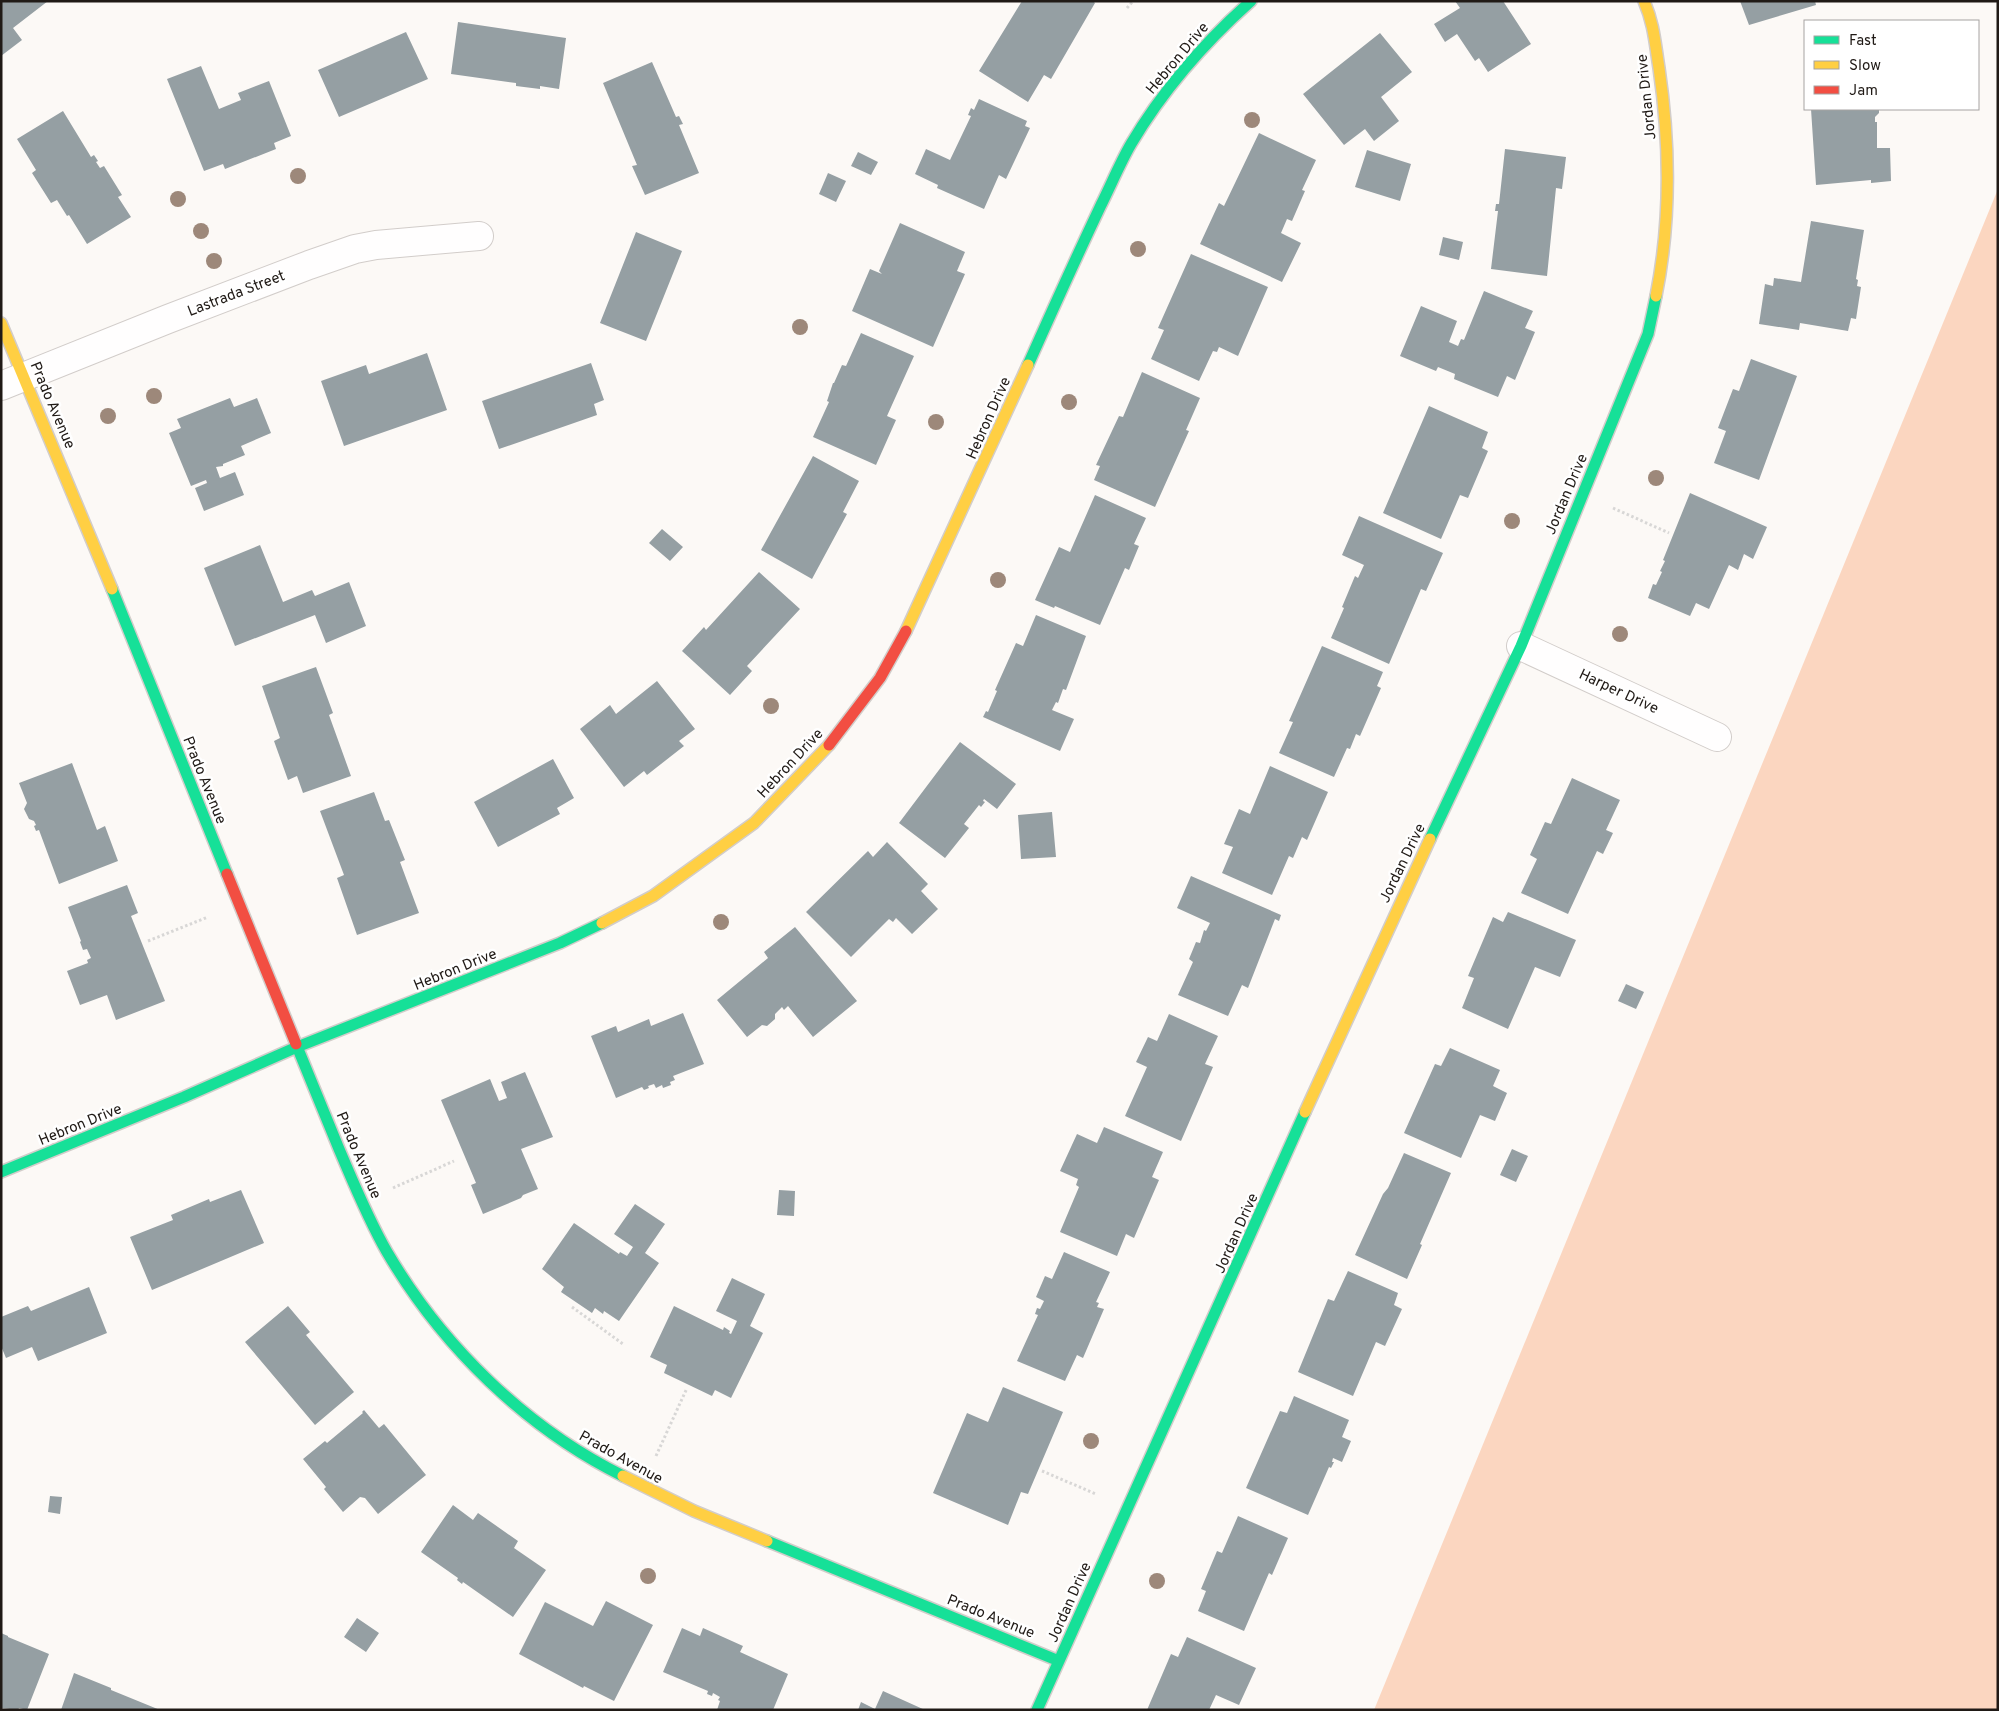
<svg xmlns="http://www.w3.org/2000/svg" width="1999" height="1711" font-family="Overpass,sans-serif">
	<style>
		.green { fill: #fbd6c0 }
		.building { fill: #959fa3 }
		.lines { fill: none; stroke-linecap: round; stroke-linejoin: round }
		.street-casing { stroke: #d2cdca; stroke-width: 30 }
		.fast-casing { stroke: #d2cdca; stroke-width: 14 }
		.slow-casing { stroke: #d2cdca; stroke-width: 14 }
		.jam-casing { stroke: #d2cdca; stroke-width: 14 }
		.path { stroke: #d8d7d6; stroke-width: 3; stroke-dasharray: 2.5 2.5; stroke-linecap: butt }
		.street { stroke: #fffefe; stroke-width: 28 }
		.fast { stroke: #16e098; stroke-width: 11 }
		.slow { stroke: #ffcf43; stroke-width: 11 }
		.jam { stroke: #f24e42; stroke-width: 11 }
		.tree { fill: #9d887a }
		.labels { text-anchor: middle; stroke-width: 5; stroke-linejoin: round; paint-order: stroke }
		.street-label { font-size: 15px; fill: #201a16; stroke: #fff }
	</style>
	<rect width="100%" height="100%" fill="#fcf9f6"/>
	<path class="green" d="M1998,189v1521h-624z"/>
	<path class="building" d="M1,1h47l-35,27 9,12 -21,16z
		M1022,1h71l2,2 -44,76 -7,-4 -16,27 -49,-31z
		M1455,1h48l28,43 -43,28 -9,-14 -4,3 -18,-27 -12,8 -11,-18 26,-16z
		M1740,1h75l1,4 -67,20z
		M458,22l108,16 -7,51 -19,-3v3l-24,-3v-3l-65,-9z
		M406,32l22,47 -89,38 -21,-47z
		M1380,33l32,39 -31,25 18,24 -25,20 -9,-12 -21,16 -41,-51z
		M652,62l24,55 3,-1 4,8 -4,1 20,48 -54,22 -13,-29 5,-1 -34,-82z
		M201,66l18,43 22,-9 -3,-7 31,-12 22,55 -17,7 2,6 -51,20 -2,-5 -19,7 -37,-92z
		M979,99l48,22 -2,5 5,2 -24,51 -7,-4 -15,34 -47,-21 1,-3 -23,-11 11,-25 24,11 21,-44 -3,-1 3,-7 3,2z
		M1811,109h68v4l-4,4v5h2v26h13l1,33 -20,2v-3l-55,5z
		M63,111l28,46 3,-2 4,6 -2,1 4,6 4,-2 18,29 -4,2 13,20 -44,27 -18,-29 -2,1 -10,-16 -6,3 -19,-30 4,-3 -19,-31z
		M1259,133l57,27 -14,30 3,1 -13,30 -5,-2 -6,14 20,10 -19,39 -82,-38 19,-41 5,3z
		M1505,149l61,8 -4,32 -6,-1 -9,88 -56,-7 7,-58h-3l1,-7h3z
		M1367,150l44,14 -11,37 -45,-14z
		M858,152l20,10 -7,13 -20,-9z
		M828,173l18,8 -10,21 -17,-8z
		M1811,221l53,9 -8,49 2,1 -1,6 4,1 -5,32 -5,-1 -3,13 -48,-8 -1,7 -40,-6 6,-40 8,2 1,-8 27,4z
		M900,223l65,29 -8,19 8,3 -32,73 -81,-36 18,-42 12,5 -3,-3z
		M636,232l46,19 -36,90 -46,-18z
		M1443,237l20,5 -4,18 -20,-5z
		M1191,254l77,33 -30,69 -19,-9 -2,5 -4,-1 -14,30 -48,-22 13,-29 -6,-2z
		M1484,291l49,20 -8,17 10,4 -20,48 -8,-4 -9,21 -44,-18 1,-5 -17,-7 -2,4 -36,-15 21,-50 36,15 -8,21 9,4 3,-7 3,1z
		M861,333l53,23 -27,60 9,4 -20,45 -63,-28 16,-35 -2,-1 6,-18h1l8,-18 4,1z
		M427,353l20,57 -103,36 -23,-65 45,-16 3,9z
		M1751,359l46,17 -38,104 -45,-17 12,-32 -8,-3 15,-39 6,2z
		M591,363l13,37 -10,4 3,11 -98,34 -17,-48z
		M1142,372l58,26 -14,32 3,1 -34,76 -61,-27 6,-14 -4,-1 23,-49 4,1z
		M230,398l4,9 23,-9 14,35 -30,13 4,9 -22,9v2l-7,1 4,11 15,-6 9,23 -40,16 -9,-23 12,-5 -1,-3 -15,6 -22,-53 12,-5 -4,-9z
		M1429,406l59,26 -6,16 6,3 -20,47 -8,-3 -19,44 -58,-26z
		M813,456l46,25 -16,31 4,2 -35,65 -51,-29z
		M1690,493l77,34 -14,32 -9,-5 -6,16 -9,-5 -20,44 -13,-6 -6,13 -42,-18 5,-14 3,1 6,-13 -2,-1 5,-10 -2,-1z
		M1095,495l51,23 -12,26 5,2 -10,24 -4,-2 -25,57 -45,-19 -1,2 -19,-8 24,-53 11,5z
		M1359,516l84,37 -17,38 -5,-2 -32,75 -58,-26 13,-30 -2,-1 13,-31 3,2 6,-13 -22,-10z
		M662,529l21,18 -13,14 -21,-18z
		M260,545l23,57 29,-12 3,6 34,-14 17,44 -40,17 -11,-28 -80,31 -31,-78z
		M759,572l41,37 -53,57 5,5 -22,24 -48,-44 22,-24 2,3z
		M1036,615l50,21 -20,54 -3,-1 -5,14 -2,-1 -4,8 22,9 -14,32 -77,-34 3,-6 2,1 9,-21 -2,-1 21,-47 7,3z
		M1322,646l61,26 -6,14 4,2 -21,48 -4,-2 -6,15 -3,-1 -13,29 -55,-24 14,-31 -4,-1z
		M316,667l17,46 -4,2 22,61 -48,17 -6,-17 -9,4 -14,-39 6,-3 -18,-52z
		M657,681l38,48 -16,12 5,5 -37,29 -3,-4 -20,16 -44,-58 30,-24 6,9z
		M960,742l56,42 -19,25 -13,-10 -1,2 2,1 -4,5 -2,-2 -15,19 5,4 -24,30 -46,-35z
		M553,759l21,39 -17,10 3,6 -62,33 -24,-45z
		M72,763l25,67 8,-4 13,35 -59,23 -20,-54 -3,1 -2,-5 2,-1 -2,-4 -5,-2 -5,-10 3,-6 -8,-20z
		M1270,766l58,26 -21,48 -5,-3 -9,21 -4,-2 -17,39 -50,-22 11,-26 -9,-3 15,-35 11,5z
		M1572,778l48,22 -14,30 7,3 -10,21 -6,-3 -29,63 -47,-21 16,-34 -7,-4 15,-33 6,2z
		M374,792l11,29 4,-1 16,40 -5,2 19,51 -62,22 -20,-57 7,-3 -24,-64z
		M1052,812l4,45 -35,2 -3,-44z
		M887,842l41,42 -7,7 17,18 -26,25 -16,-16 -3,4 -4,-3 -38,38 -45,-45 62,-61 5,6z
		M1191,876l90,39 -2,6 -4,-2 -27,69 -6,-3 -14,31 -50,-21 15,-33 -4,-3 7,-17 4,1 4,-13 2,1 4,-8 -33,-15z
		M127,885l11,28 -7,3 34,85 -49,19 -9,-25 -27,10 -13,-34 21,-8 -1,-3 4,-2 -4,-9 -4,1 -3,-8 1,-1 -13,-34z
		M1508,912l68,28 -16,37 -25,-10 -27,62 -46,-21 12,-30 -6,-2 25,-59 10,5z
		M795,927l62,74 -44,36 -25,-31 -4,4 -2,-3 -7,7v5l-8,7 -5,-1 -15,12 -30,-37 51,-42 -4,-6z
		M1626,984l18,8 -8,17 -18,-8z
		M683,1013l21,51 -31,12 2,4 -5,2 1,3 -8,3 -1,-3 -6,3 -2,-4 -6,2 1,2 -5,2 -2,-3 -26,11 -25,-62 25,-10 2,6 31,-13 2,7z
		M1169,1014l49,22 -13,28 8,3 -32,74 -56,-25 22,-49 -11,-5 12,-25 9,4z
		M1450,1048l50,22 -7,16 14,7 -12,28 -15,-6 -19,43 -57,-25 31,-69 6,2z
		M525,1072l28,65 -32,12 17,40 -15,6 -2,3 -38,16 -12,-29 5,-2 -35,-83 49,-21 9,22 8,-3 -6,-16z
		M1104,1127l59,25 -11,25 7,3 -25,58 -8,-4 -9,22 -57,-24 19,-45 -3,-2 2,-6 -18,-8 17,-37 20,9z
		M1512,1149l16,7 -12,26 -16,-7z
		M1404,1153l47,20 -31,71 2,1 -15,34 -52,-24 28,-61 5,-6z
		M241,1190l23,53 -112,47 -22,-53 43,-17 -2,-5 38,-16 1,3z
		M779,1190l16,1 -1,25 -17,-1z
		M635,1204l30,20 -20,29 14,10 -40,58 -15,-10 -1,3 -8,-6 -3,5 -31,-21 3,-5 -22,-18 32,-46 45,31 1,-2 7,4 6,-9 -19,-13z
		M1064,1252l46,20 -14,30 3,1 -2,4 7,2 -21,49 -6,-3 -12,26 -48,-20 21,-46 -3,-1 2,-6 3,1 4,-8 -8,-4 9,-21 7,3z
		M1348,1271l50,22 -4,12 8,4 -17,37 -9,-4 -23,54 -55,-24 30,-73 6,2z
		M732,1278l33,16 -15,32 13,7 -32,65 -16,-8 -3,6 -48,-23 3,-8 -17,-8 24,-51 49,24 1,-3 6,4 -1,2 2,1 6,-13 -21,-10z
		M89,1287l18,46 -69,28 -6,-14 -26,11 -5,-12v-29l27,-11 3,5z
		M288,1306l22,26 -4,3 48,57 -39,33 -70,-83z
		M1003,1387l60,25 -35,82 -7,-2 -13,33 -75,-32 34,-80 21,9z
		M1294,1396l55,24 -7,17 9,4 -9,21 -9,-4 -1,4h2l-3,6 -2,-1 -21,48 -62,-27 34,-77 7,2z
		M364,1410l15,18 5,-4 42,51 -48,39 -13,-16 -5,-1 -17,15 -19,-23 2,-2 -23,-28 22,-18 2,2 36,-30 -1,-1z
		M50,1496l12,1 -2,17 -12,-2z
		M453,1505l20,15 5,-7 40,28 -4,7 32,22 -33,47 -50,-35 -1,2 -5,-4 1,-2 -37,-26z
		M1238,1516l50,22 -16,37 -3,-2 -25,58 -46,-20 8,-20 -5,-2 16,-38 5,2z
		M606,1601l47,24 -39,76 -30,-15 -1,2 -64,-34 26,-52 48,24z
		M357,1618l22,15 -13,19 -22,-15z
		M682,1628l18,8 3,-8 40,18 -3,6 48,22 -15,36h-56l3,-9 -2,-1 2,-3 -7,-4 -1,3 -5,-2 1,-3 -45,-19z
		M1,1633l7,3v1l41,17 -22,56 -8,-2 -1,2 -17,-2z
		M1187,1637l69,31 -17,37 -23,-10 -7,15h-62l24,-56 7,3z
		M74,1673l37,15v2l49,20h-99z
		M883,1691l42,19h-67l3,-8 14,7z"/>
	<g class="lines">
		<g class="street-casing">
			<path id="street" d="M1,386l167,-67 141,-54 46,-16 21,-4 103,-9
				M1521,646l196,91"/>
		</g>
		<g class="fast-casing">
			<path id="fast" d="M1028,365c24,-54 48,-107 73,-160 10,-20 19,-42 30,-61 32,-54 74,-102 120,-143
				M112,589l115,285
				M1430,839l91,-193 127,-312 8,-38
				M296,1044c14,35 29,70 43,105 15,35 29,70 48,103 55,94 139,176 236,224
				M1,1172l183,-75 113,-50 263,-104 42,-20
				M767,1541l292,120
				M1037,1710l268,-598"/>
		</g>
		<g class="slow-casing">
			<path id="slow" d="M1644,1c10,23 11,42 15,67 11,75 12,153 -3,228
				M1,323l111,266
				M906,631l122,-266
				M602,923l51,-27 101,-73 75,-78
				M1305,1112l125,-273
				M623,1476l71,35 73,30"/>
		</g>
		<g class="jam-casing">
			<path id="jam" d="M829,745l51,-67 26,-47
				M227,874l69,170"/>
		</g>
		<path class="path" d="M1127,8l6,-7
			M1613,508l56,25
			M148,941l60,-24
			M393,1188l61,-27
			M572,1307l51,37
			M656,1456l31,-68
			M1042,1471l54,23"/>
		<use href="#street" class="street"/>
		<use href="#fast" class="fast"/>
		<use href="#slow" class="slow"/>
		<use href="#jam" class="jam"/>
	</g>
	<g class="tree">
		<circle cx="1252" cy="120" r="8"/>
		<circle cx="298" cy="176" r="8"/>
		<circle cx="178" cy="199" r="8"/>
		<circle cx="201" cy="231" r="8"/>
		<circle cx="1138" cy="249" r="8"/>
		<circle cx="214" cy="261" r="8"/>
		<circle cx="800" cy="327" r="8"/>
		<circle cx="154" cy="396" r="8"/>
		<circle cx="1069" cy="402" r="8"/>
		<circle cx="108" cy="416" r="8"/>
		<circle cx="936" cy="422" r="8"/>
		<circle cx="1656" cy="478" r="8"/>
		<circle cx="1512" cy="521" r="8"/>
		<circle cx="998" cy="580" r="8"/>
		<circle cx="1620" cy="634" r="8"/>
		<circle cx="771" cy="706" r="8"/>
		<circle cx="721" cy="922" r="8"/>
		<circle cx="1091" cy="1441" r="8"/>
		<circle cx="648" cy="1576" r="8"/>
		<circle cx="1157" cy="1581" r="8"/>
	</g>
	<g class="labels">
		<g class="street-label">
			<text transform="translate(1177 58) rotate(-50)" y="5">Hebron Drive</text>
			<text transform="translate(1646 97) rotate(-96)" y="5">Jordan Drive</text>
			<text transform="translate(236 293) rotate(-21)" y="5">Lastrada Street</text>
			<text transform="translate(53 405) rotate(67)" y="5">Prado Avenue</text>
			<text transform="translate(988 418) rotate(-66)" y="5">Hebron Drive</text>
			<text transform="translate(1566 494) rotate(-67)" y="5">Jordan Drive</text>
			<text transform="translate(1619 691) rotate(25)" y="5">Harper Drive</text>
			<text transform="translate(790 763) rotate(-47)" y="5">Hebron Drive</text>
			<text transform="translate(205 780) rotate(68)" y="5">Prado Avenue</text>
			<text transform="translate(1402 863) rotate(-64)" y="5">Jordan Drive</text>
			<text transform="translate(455 969) rotate(-22)" y="5">Hebron Drive</text>
			<text transform="translate(80 1124) rotate(-22)" y="5">Hebron Drive</text>
			<text transform="translate(359 1155) rotate(67)" y="5">Prado Avenue</text>
			<text transform="translate(1236 1233) rotate(-66)" y="5">Jordan Drive</text>
			<text transform="translate(621 1457) rotate(29)" y="5">Prado Avenue</text>
			<text transform="translate(1069 1602) rotate(-66)" y="5">Jordan Drive</text>
			<text transform="translate(991 1616) rotate(22)" y="5">Prado Avenue</text>
		</g>
	</g>
	<rect width="1999" height="1711" fill="none" stroke="#201a16" stroke-width="5"/>
	<rect x="1804" y="20" width="175" height="90" fill="#ffffff" stroke="#a6a3a2"/>
	<rect x="1814" y="36" width="25" height="8" fill="#16e098" stroke="#a6a3a2"/>
	<text x="1849" y="45" font-size="15" fill="#201a16">Fast</text>
	<rect x="1814" y="61" width="25" height="8" fill="#ffcf43" stroke="#a6a3a2"/>
	<text x="1849" y="70" font-size="15" fill="#201a16">Slow</text>
	<rect x="1814" y="86" width="25" height="8" fill="#f24e42" stroke="#a6a3a2"/>
	<text x="1849" y="95" font-size="15" fill="#201a16">Jam</text>
</svg>
